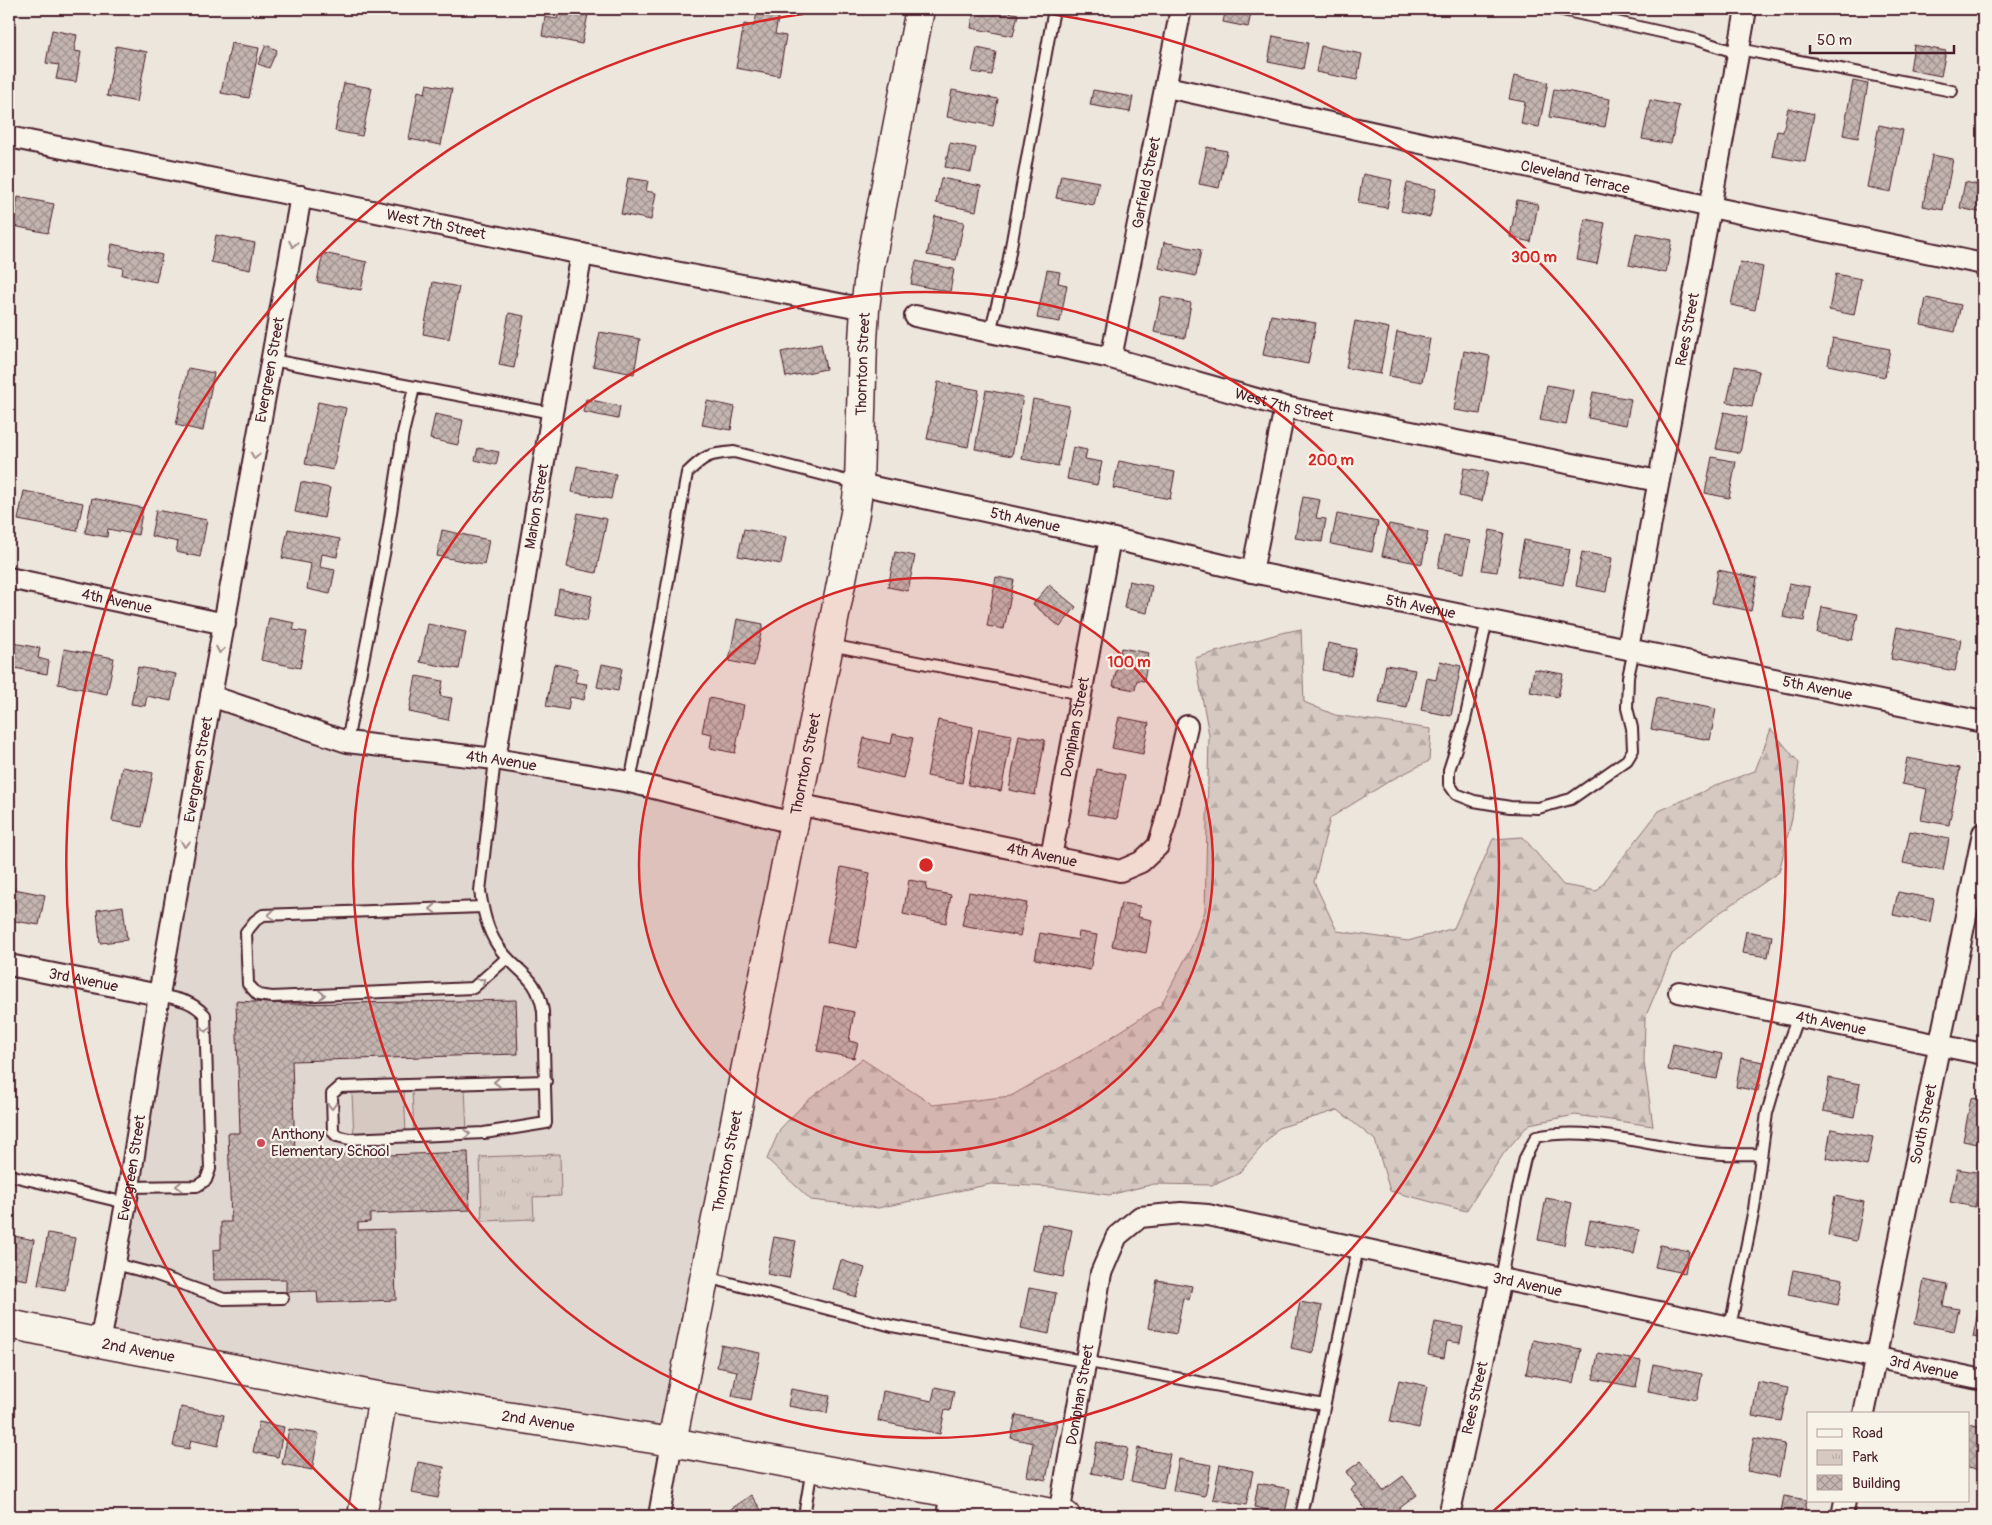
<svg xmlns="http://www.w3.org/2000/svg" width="1992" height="1525" font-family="Pangolin,sans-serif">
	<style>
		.built { fill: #e0d7d0 }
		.forest { fill: url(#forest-firs); stroke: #907476 }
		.park { fill: url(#park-tufts); stroke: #907476 }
		.pitch { fill: #d5c9c2; stroke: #907476 }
		.building { fill: url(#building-cross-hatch); stroke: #4a1f2b }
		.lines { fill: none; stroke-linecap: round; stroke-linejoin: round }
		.lane-casing { stroke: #4a1f2b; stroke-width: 14 }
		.street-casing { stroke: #4a1f2b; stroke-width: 24 }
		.secondary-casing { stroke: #4a1f2b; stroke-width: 31 }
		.lane { stroke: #f7f3e8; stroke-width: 10 }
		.street { stroke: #f7f3e8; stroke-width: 20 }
		.secondary { stroke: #f7f3e8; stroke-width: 28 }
		.oneway { stroke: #a0898a }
		.ring { fill: none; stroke: #d62828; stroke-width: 2.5 }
		.poi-dot { fill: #d1495b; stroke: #f7f3e8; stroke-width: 2 }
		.labels { text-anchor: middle; stroke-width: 4.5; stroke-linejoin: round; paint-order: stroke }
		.street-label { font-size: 15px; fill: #4a1f2b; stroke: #f7f3e8 }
		.poi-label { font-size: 15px; fill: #4a1f2b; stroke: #f7f3e8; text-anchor: start }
		.centre { fill: #d62828; stroke: #f7f3e8; stroke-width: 2.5 }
		.ring-label { font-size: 15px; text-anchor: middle; font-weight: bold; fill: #d62828; stroke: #f7f3e8; stroke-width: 4.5; stroke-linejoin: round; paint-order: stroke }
	</style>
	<defs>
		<pattern id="forest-firs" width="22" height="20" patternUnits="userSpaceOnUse" patternTransform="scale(1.25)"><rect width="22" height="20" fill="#d5c9c2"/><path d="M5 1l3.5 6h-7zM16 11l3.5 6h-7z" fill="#b8aca7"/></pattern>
		<pattern id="park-tufts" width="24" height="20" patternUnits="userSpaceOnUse" patternTransform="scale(1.25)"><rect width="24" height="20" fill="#d5c9c2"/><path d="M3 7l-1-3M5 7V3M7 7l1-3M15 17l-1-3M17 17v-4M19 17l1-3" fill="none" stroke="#b8aca7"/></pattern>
		<pattern id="building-cross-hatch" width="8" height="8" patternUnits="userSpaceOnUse" patternTransform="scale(1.25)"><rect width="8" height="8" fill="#c4b5b0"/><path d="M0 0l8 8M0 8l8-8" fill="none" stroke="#a1938f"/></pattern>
	</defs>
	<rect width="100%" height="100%" fill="#ece6dd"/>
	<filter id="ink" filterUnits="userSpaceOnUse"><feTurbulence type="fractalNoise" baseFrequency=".02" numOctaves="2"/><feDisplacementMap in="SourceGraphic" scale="10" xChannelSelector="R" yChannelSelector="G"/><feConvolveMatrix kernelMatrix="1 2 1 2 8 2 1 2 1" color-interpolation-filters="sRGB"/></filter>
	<g filter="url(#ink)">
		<path class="built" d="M211,696l136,46 148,17 298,64 -121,619 -572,-99z"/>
		<path class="forest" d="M1301,629l3,73 31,13 96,14 -2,32 -38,19 -61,38 -16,64 23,49 71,10 46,-13 39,-89 30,-2 40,48 34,6 62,-80 63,-28 33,-12 16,-42 28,34 -7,55 -13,54 -61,42 -46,40 -27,64 -1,44 9,64 -78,-11 -46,9 -25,29 -38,58 -76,-20 -15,-51 -37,-30 -60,18 -40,46 -24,11 -60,-1 -45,11 -58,-8 -60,-3 -113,24 -67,-8 -44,-41 13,-30 26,-27 56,-43 71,46 78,-9 87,-50 63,-41 30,-57 14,-37 4,-176 -14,-77 86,-25z"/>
		<path class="park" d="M560,1154l1,42 -28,1 1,22 -52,2 -2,-64z"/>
		<path class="pitch" d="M465,1088l2,44 -53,2 -2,-44z
			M404,1090l2,44 -52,3 -2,-44z"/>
		<path class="building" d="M559,9h30l-7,35 -40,-8 3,-19 12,2z
			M758,9h22l-5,25 11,2 -7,40 -43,-8 8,-44 10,2z
			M974,9h16l28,5 -5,22 -42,-8z
			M1226,9h26l-4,18 -25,-5z
			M52,30l25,5 -3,16 7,1 -5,30 -20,-3 3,-14 -13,-2z
			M1273,36l35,7 -5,26 -35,-7z
			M231,43l28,5 -10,50 -28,-5z
			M266,45l11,5 -8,18 -11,-4z
			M1914,45l32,6 -5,25 -31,-6z
			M116,46l31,6 -10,50 -30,-6z
			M1321,46l41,8 -5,26 -41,-8z
			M977,48l19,4 -4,23 -20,-3z
			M1514,76l34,6 -9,45 -18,-3 4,-22 -16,-3z
			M1853,81l15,3 -10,54 -15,-3z
			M344,83l28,5 -10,48 -27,-5z
			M427,84l25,5 -11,56 -32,-6 9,-48 7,2z
			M1554,89l56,10 -5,28 -56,-10z
			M952,90l46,9 -5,27 -46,-9z
			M1093,90l40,7 -3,15 -40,-7z
			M1650,100l29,6 -8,38 -29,-5z
			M1788,108l26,6 -9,48 -33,-6 5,-25 6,1z
			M1879,125l24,5 -12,62 -24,-5z
			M950,143l26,5 -5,24 -26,-5z
			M1207,147l20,4 -8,37 -20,-4z
			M1932,155l21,4 -10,51 -20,-4z
			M1363,174l29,6 -5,28 -29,-5z
			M1061,175l38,7 -5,23 -38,-7z
			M628,178l20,3 -2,10 10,2 -5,27 -30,-6z
			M941,178l40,8 -5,25 -40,-8z
			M1965,182l18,4v27l-23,-5z
			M1407,183l29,6 -6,28 -29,-6z
			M18,197l36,7 -6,29 -35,-7z
			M1517,200l21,4 -7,38 -21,-5z
			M935,216l29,6 -8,38 -29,-5z
			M1585,219l20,4 -8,41 -20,-4z
			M1636,233l36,7 -6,33 -37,-8z
			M216,235l39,8 -5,27 -39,-8z
			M1164,242l37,8 -5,26 -37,-8z
			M112,244l50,11 -6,27 -34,-7 1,-7 -15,-3z
			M323,253l44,9 -6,28 -44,-8z
			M916,261l38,8 -4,23 -39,-8z
			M1740,262l23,5 -8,43 -24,-5z
			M1047,270l13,2 -2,11 9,2 -7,37 -23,-4z
			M1836,274l25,5 -7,36 -25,-5z
			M433,282l26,5 -10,52 -26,-5z
			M1161,297l30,6 -6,35 -31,-6z
			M1926,298l35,7 -6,27 -34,-7z
			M509,313l15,3 -10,52 -15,-3z
			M1271,315l45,8 -8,41 -45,-9z
			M1355,321l34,7 -9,46 -34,-6z
			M600,332l40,7 -6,35 -41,-8z
			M1397,332l33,7 -8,43 -33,-6z
			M1833,338l57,11 -5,28 -57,-12z
			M821,344l5,25 -40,8 -5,-25z
			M1464,351l26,5 -10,58 -26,-4z
			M1735,366l24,5 -7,36 -25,-5z
			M188,368l26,5 -11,58 -27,-6z
			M938,382l41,8 -11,57 -41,-8z
			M1547,385l26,5 -7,35 -26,-5z
			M986,390l37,7 -11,59 -37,-7z
			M1593,392l38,7 -5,26 -38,-7z
			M586,399l34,7 -2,13 -35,-7z
			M1033,399l36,7 -11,60 -36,-7z
			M707,401l28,6 -4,23 -29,-5z
			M318,402l28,6 -13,62 -28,-6z
			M1724,412l23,5 -7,36 -24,-4z
			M435,414l28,6 -5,25 -28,-6z
			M1073,447l14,3 -2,9 17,3 -5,23 -30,-6z
			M478,448l21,4 -3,13 -21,-5z
			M1712,457l24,5 -7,36 -24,-5z
			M1119,461l56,11 -5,27 -57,-11z
			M577,466l39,8 -5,25 -39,-7z
			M1464,468l24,4 -6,29 -23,-5z
			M301,482l29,6 -6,30 -29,-6z
			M24,491l59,12 -6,28 -59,-11z
			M1303,497l17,3 -4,18 10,1 -4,23 -27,-4z
			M92,498l51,10 -5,27 -30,-6 -1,8 -22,-4z
			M156,510l51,10 -7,37 -24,-5 2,-10 -27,-6z
			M578,513l29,6 -11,54 -29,-6z
			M1337,514l41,8 -6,30 -41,-8z
			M1389,524l39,8 -6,32 -40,-8z
			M288,529l52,10 -3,18 -15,-3 -2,13 15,3 -5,24 -23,-5 4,-25 -29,-6z
			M744,529l42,8 -5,27 -43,-8z
			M442,530l47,10 -5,25 -47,-9z
			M1490,530l14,3 -7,39 -15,-2z
			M1444,536l26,5 -6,32 -26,-5z
			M1524,540l46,9 -7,36 -46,-9z
			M895,552l20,4 -7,35 -20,-4z
			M1582,552l30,6 -6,34 -30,-6z
			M1718,570l39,8 -6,33 -39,-8z
			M996,577l18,3 -10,49 -17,-3z
			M1129,581l23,5 -5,27 -23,-5z
			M1789,583l21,4 -6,34 -21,-4z
			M1049,585l27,22 -16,20 -27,-23z
			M559,589l33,7 -5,25 -32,-7z
			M1822,607l36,7 -6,26 -35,-7z
			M269,618l26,5 -2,7 14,2 -7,36 -39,-8z
			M737,619l26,5 -9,42 -25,-5z
			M428,624l38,8 -7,37 -39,-7z
			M1897,627l64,13 -6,31 -64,-12z
			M13,643l27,5 -2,10 11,3 -2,13 -38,-7z
			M1328,643l28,6 -5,27 -28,-6z
			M1121,648l28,5 -5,28 -7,-1 -2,10 -22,-4z
			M64,649l50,9 -7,36 -49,-10z
			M1440,661l21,5 -10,50 -30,-6 6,-32 9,2z
			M554,664l24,5 -3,13 12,2 -3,16 -14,-3 -2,13 -22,-4z
			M602,664l20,4 -4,23 -21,-4z
			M1386,665l29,5 -8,38 -28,-5z
			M138,667l38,7 -5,27 -24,-5 -2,10 -14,-2z
			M1534,669l29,5 -5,23 -28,-5z
			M416,676l27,5 -3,15 12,2 -4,22 -39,-8z
			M709,698l35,7 -9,48 -25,-5 2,-14 -10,-2z
			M1657,698l59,11 -6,31 -59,-11z
			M1119,717l30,6 -6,31 -31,-6z
			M938,720l35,7 -11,56 -35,-7z
			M979,729l33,6 -11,56 -33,-6z
			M893,734l20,4 -10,40 -46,-11 7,-29 27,6z
			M1019,735l26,5 -10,55 -26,-5z
			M1907,758l53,10 -11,57 -28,-5 6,-31 -25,-5z
			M122,767l31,6 -11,54 -30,-6z
			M1097,769l28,6 -8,44 -29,-5z
			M1910,831l39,8 -6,32 -40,-8z
			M841,867l29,6 -13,75 -30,-6z
			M909,880l18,3 -1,7 25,5 -5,28 -43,-9z
			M9,888l36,7 -6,30 -30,-5z
			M969,892l58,11 -7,33 -58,-11z
			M1898,892l36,7 -4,23 -37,-7z
			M1121,903l19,3 -2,11 14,3 -6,33 -34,-7z
			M123,906l4,34 -27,3 -3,-33z
			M1746,931l26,5 -4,21 -26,-4z
			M1079,932l18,3 -7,35 -55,-11 5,-26 38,7z
			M516,1000l2,54 -226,7 3,95 64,-2v2l109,-4 2,58 -100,4v8l-12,1v7l36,-1 2,71 -78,3 -1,-12 -31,1v-13l-72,1 -1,-30 8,-1v-27h10l-3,-89h12l-4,-132 54,3z
			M825,1006l29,6 -5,29 9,2 -4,15 -37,-7z
			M1673,1044l49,10 -5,25 -49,-9z
			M1741,1058l23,4 -6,29 -22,-4z
			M1829,1078l31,6 -6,33 -31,-6z
			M1971,1098l12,2v45l-20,-4z
			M1831,1129l42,8 -6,29 -41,-8z
			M1957,1169l25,4 -7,34 -25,-5z
			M1835,1196l29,6 -8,39 -28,-6z
			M1546,1198l26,5 -8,42 -26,-5z
			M1590,1221l49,9 -5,24 -49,-10z
			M1042,1224l30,6 -9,47 -30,-6z
			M48,1233l27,5 -10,52 -27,-5z
			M9,1235l25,5 -7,40 -18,-3z
			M774,1237l22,4 -7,37 -22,-4z
			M1660,1245l29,6 -4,22 -30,-6z
			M841,1260l24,8 -9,29 -23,-8z
			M1793,1270l50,9 -5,26 -50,-10z
			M1157,1280l35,6 -3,14 -6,-2 -7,36 -28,-6z
			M1924,1280l23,5 -4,21 16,3 -5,22 -39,-8z
			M1029,1288l27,5 -7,41 -28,-6z
			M1300,1302l22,4 -9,47 -22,-5z
			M1979,1307h4v32l-10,-2z
			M1435,1322l28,5 -3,16 -13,-2 -3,17 -16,-3z
			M1533,1340l48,9 -7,34 -48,-9z
			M721,1345l39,8 -9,47 -19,-4 5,-25 -20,-4z
			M1598,1353l43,8 -5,26 -43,-8z
			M1653,1364l49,10 -5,26 -49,-9z
			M1399,1380l28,6 -8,42 -29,-6z
			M1758,1382l30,6 -7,33 -29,-5z
			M935,1387l19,4 -4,20 -5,-1 -5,24 -62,-13 5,-30 49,10z
			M791,1389l39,7 -3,17 -39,-7z
			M181,1407l43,8 -6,31 -27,-6 -2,9 -16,-3z
			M1016,1415l41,8 -11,57 -19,-4 6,-33 -22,-5z
			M259,1422l25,5 -6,30 -25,-5z
			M1968,1424l15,3 -1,43 -14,-3z
			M289,1429l30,5 -7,36 -30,-6z
			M1754,1438l31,6 -6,33 -32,-6z
			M1097,1442l31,6 -6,31 -31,-6z
			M1138,1448l32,6 -7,34 -32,-7z
			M1179,1459l32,6 -6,31 -32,-6z
			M1361,1461l22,30 20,-15 14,19 -28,21h-19l-19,-27 5,-4 -10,-13z
			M418,1462l26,5 -6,31 -26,-5z
			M1220,1464l33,7 -7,34 -33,-6z
			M1258,1483l32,6 -5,24 -31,-6z
			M751,1495l13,19 -3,2h-40z
			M1784,1496l23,4 -3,16h-24z
			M877,1511l27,5h-28z"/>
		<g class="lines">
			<g class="lane-casing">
				<path id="lane" d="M1558,9l139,31 41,13
					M1739,49l213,42
					M990,332l18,-69 46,-254
					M272,360l280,53
					M1487,620l-22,100 -16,50v14l7,10 18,7 36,6 28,1 33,-9 56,-39 6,-10 -1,-22 -5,-20 1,-31 6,-27
					M830,645l251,49
					M347,742l40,-203 16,-106 11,-45
					M495,759l-15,132c3,19 7,39 18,55 18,27 39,28 45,65l3,112 -62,10 -135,6 -12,-3 -4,-4 -1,-38 8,-7 206,-6
					M630,782l29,-150 28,-159c18,-18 22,-19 47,-21l125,32
					M482,907l-219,8 -8,6 -9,11 2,52 10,11 14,2 201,-9 34,-30
					M9,1175l117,28
					M129,1187l68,-1 9,-6 4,-11 -5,-154c-14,-15 -27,-16 -46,-20
					M115,1264l39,10 70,25 59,-1
					M707,1277l185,49 432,79
					M1501,1279l16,-86 8,-35 11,-21c59,-12 116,11 175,16 16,2 33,1 50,1
					M1730,1327l24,-118 13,-96 18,-61 13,-36
					M804,1516l8,-48
					M1301,1516l57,-268"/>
			</g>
			<g class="street-casing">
				<g id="street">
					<path id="s1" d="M1167,87l544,120 272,57"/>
					<path id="s2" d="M9,137l573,117 283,55"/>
					<path id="s3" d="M915,316l196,42 174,49 373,74"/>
					<path id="s4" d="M1111,358l70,-349"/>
					<path id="s5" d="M859,484l251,54 142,34 731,150"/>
					<path d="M1252,572l33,-165"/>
					<path id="s6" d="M9,578l216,46"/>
					<path id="s7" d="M1628,649c38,-214 81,-426 118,-640"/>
					<path id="s8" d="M211,696l136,46 148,17 135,23 163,41"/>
					<path id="s9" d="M495,759l57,-346 30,-159"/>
					<path id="s10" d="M797,804l323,67 21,-9 17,-16 7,-22 22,-98"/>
					<path id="s11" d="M1051,857l59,-319"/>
					<path id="s12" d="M9,965l150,30"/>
					<path id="s13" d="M1679,992l304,62"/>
					<path id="s14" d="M100,1343l29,-156 30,-192 52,-299 90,-500"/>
					<path id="s15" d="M1864,1414l119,-581"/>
					<path id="s16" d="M1059,1515l42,-242 16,-37 23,-19 41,-4 27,2 293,64 482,101"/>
					<path d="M659,1516l13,-74"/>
					<path d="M947,1516l4,-23"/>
					<path id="s17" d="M1449,1516l52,-237"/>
					<path d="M1842,1516l3,-15"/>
				</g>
			</g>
			<g class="secondary-casing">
				<g id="secondary">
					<path id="s18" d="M9,1324l91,19 283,54 289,45 279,51 115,23"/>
					<path id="s19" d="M672,1442l183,-929 4,-29 4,-143 2,-32 5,-42 50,-258"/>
					<path d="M362,1516l21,-119"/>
				</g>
			</g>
			<use href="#lane" class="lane"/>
			<use href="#street" class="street"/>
			<use href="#secondary" class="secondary"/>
		</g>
		<defs><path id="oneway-chevron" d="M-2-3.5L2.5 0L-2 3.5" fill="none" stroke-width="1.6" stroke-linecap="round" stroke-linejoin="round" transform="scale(1.25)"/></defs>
		<g class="oneway">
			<use href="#oneway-chevron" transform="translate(293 244) rotate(100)"/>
			<use href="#oneway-chevron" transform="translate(255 456) rotate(100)"/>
			<use href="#oneway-chevron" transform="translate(220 650) rotate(101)"/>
			<use href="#oneway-chevron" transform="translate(185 844) rotate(100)"/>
			<use href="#oneway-chevron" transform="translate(433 909) rotate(178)"/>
			<use href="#oneway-chevron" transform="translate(271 915) rotate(176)"/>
			<use href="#oneway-chevron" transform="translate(482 981) rotate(-41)"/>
			<use href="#oneway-chevron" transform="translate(322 995) rotate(-3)"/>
			<use href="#oneway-chevron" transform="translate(206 1029) rotate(88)"/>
			<use href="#oneway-chevron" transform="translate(497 1082) rotate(178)"/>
			<use href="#oneway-chevron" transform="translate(332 1106) rotate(89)"/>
			<use href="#oneway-chevron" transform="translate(467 1134) rotate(-3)"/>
			<use href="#oneway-chevron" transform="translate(179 1186) rotate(179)"/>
		</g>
	</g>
	<circle cx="926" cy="865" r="287" fill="#d62828" fill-opacity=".12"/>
	<g class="ring">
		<circle cx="926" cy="865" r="287"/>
		<circle cx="926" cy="865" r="573"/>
		<path d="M362 1514A860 860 0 0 1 844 9M1008 9A860 860 0 0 1 1490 1514"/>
	</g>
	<circle class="poi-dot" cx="261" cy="1143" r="5"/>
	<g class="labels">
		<g class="street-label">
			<text dy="5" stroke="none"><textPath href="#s1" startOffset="418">Cleveland Terrace</textPath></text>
			<text dy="5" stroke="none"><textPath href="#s4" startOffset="179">Garfield Street</textPath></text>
			<text dy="5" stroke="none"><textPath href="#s2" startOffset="436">West 7th Street</textPath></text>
			<text dy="5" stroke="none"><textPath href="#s7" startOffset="325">Rees Street</textPath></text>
			<text dy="5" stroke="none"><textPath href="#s19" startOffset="1096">Thornton Street</textPath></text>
			<text dy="5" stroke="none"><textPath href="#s14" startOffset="988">Evergreen Street</textPath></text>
			<text dy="5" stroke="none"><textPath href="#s3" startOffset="380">West 7th Street</textPath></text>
			<text dy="5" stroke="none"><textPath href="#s9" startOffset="256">Marion Street</textPath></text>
			<text dy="5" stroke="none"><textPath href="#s5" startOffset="170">5th Avenue</textPath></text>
			<text dy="5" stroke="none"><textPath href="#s6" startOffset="110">4th Avenue</textPath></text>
			<text dy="5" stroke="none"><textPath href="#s5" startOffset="575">5th Avenue</textPath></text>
			<text dy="5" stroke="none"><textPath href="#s5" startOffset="980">5th Avenue</textPath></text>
			<text dy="5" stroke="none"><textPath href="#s11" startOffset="132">Doniphan Street</textPath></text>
			<text dy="5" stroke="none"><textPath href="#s8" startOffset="299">4th Avenue</textPath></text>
			<text dy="5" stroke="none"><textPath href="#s19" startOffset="691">Thornton Street</textPath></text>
			<text dy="5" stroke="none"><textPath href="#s14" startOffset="582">Evergreen Street</textPath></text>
			<text dy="5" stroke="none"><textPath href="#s10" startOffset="250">4th Avenue</textPath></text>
			<text dy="5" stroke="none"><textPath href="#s12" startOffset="76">3rd Avenue</textPath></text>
			<text dy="5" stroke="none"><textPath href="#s13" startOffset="155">4th Avenue</textPath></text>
			<text dy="5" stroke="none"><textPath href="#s15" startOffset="296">South Street</textPath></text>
			<text dy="5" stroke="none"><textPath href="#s19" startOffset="286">Thornton Street</textPath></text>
			<text dy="5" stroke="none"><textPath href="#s14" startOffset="178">Evergreen Street</textPath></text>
			<text dy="5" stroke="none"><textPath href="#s16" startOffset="711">3rd Avenue</textPath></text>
			<text dy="5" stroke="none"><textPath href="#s18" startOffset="132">2nd Avenue</textPath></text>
			<text dy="5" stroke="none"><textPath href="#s16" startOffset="1116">3rd Avenue</textPath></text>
			<text dy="5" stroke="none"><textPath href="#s16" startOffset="122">Doniphan Street</textPath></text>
			<text dy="5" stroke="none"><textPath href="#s17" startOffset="121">Rees Street</textPath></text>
			<text dy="5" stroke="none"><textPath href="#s18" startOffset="538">2nd Avenue</textPath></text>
		</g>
		<g class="poi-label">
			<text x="271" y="1139">Anthony<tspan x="271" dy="17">Elementary School</tspan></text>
		</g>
	</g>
	<circle cx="926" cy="865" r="8" class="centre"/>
	<g class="ring-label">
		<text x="1534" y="262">300 m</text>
		<text x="1331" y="465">200 m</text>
		<text x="1129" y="667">100 m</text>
	</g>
	<rect width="1992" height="1525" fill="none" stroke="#f7f3e8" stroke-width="30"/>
	<rect x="15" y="15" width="1962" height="1495" fill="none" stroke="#4a1f2b" stroke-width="2" filter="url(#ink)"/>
	<rect x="1807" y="1412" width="162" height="90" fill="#f7f3e8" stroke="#b29e9c"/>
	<rect x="1817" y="1429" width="25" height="8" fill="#f7f3e8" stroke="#b29e9c"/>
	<text x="1852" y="1438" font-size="15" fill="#4a1f2b">Road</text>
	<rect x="1817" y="1450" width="25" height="15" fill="url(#park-tufts)" stroke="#b29e9c"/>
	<text x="1852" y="1462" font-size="15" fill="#4a1f2b">Park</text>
	<rect x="1817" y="1475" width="25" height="15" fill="url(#building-cross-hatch)" stroke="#b29e9c"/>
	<text x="1852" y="1488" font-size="15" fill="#4a1f2b">Building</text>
	<path d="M1810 45v8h144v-8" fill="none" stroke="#4a1f2b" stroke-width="2.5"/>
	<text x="1817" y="45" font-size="15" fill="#4a1f2b" stroke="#f7f3e8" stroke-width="4" paint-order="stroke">50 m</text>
</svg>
